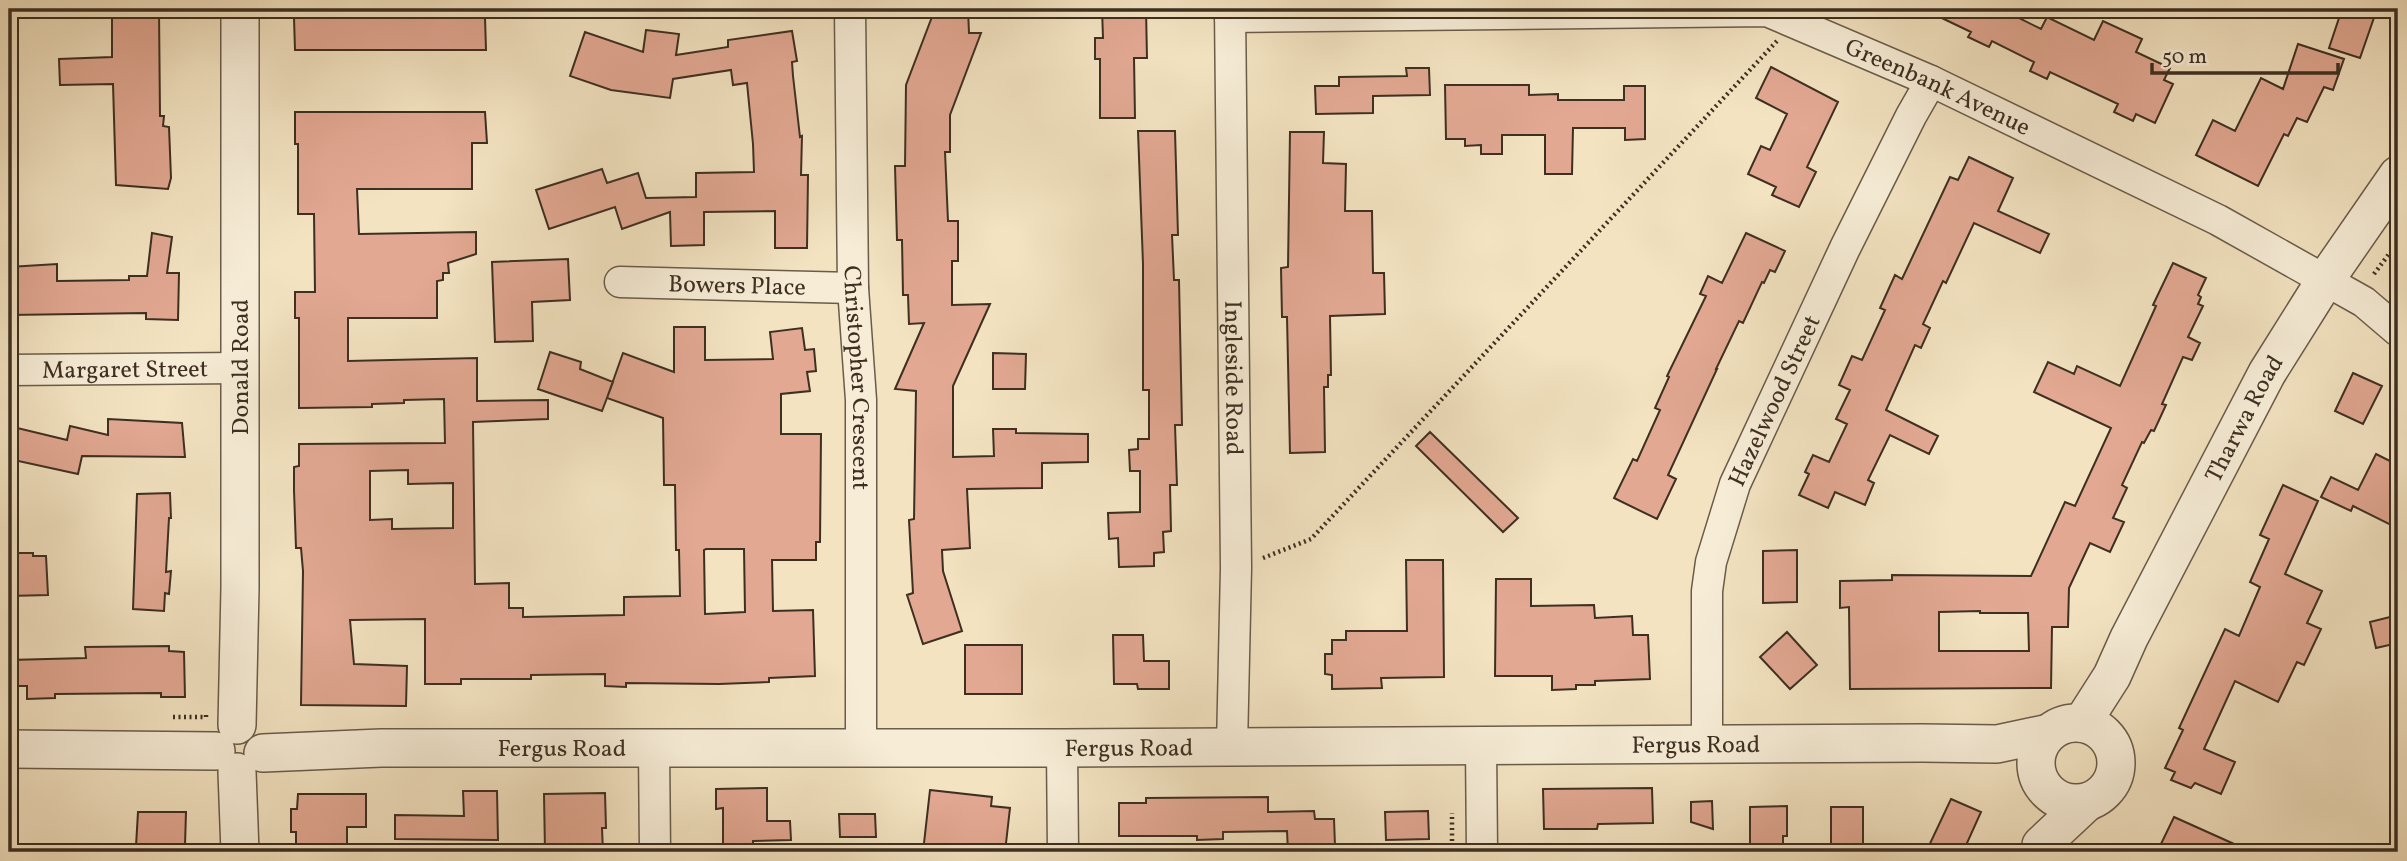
<svg xmlns="http://www.w3.org/2000/svg" width="2407" height="861" font-family="Vollkorn,serif">
	<style>
		.building { fill: #e2a892; stroke: #3d2f22; stroke-width: 2; fill-rule: evenodd }
		.lines { fill: none; stroke-linecap: round; stroke-linejoin: round }
		.minor-casing { stroke: #6a5c4a; stroke-width: 33 }
		.tertiary-casing { stroke: #6a5c4a; stroke-width: 40 }
		.path { stroke: #3d2f22; stroke-width: 4.5; stroke-dasharray: 2 3.5; stroke-linecap: butt }
		.minor { stroke: #f7edd7; stroke-width: 30 }
		.tertiary { stroke: #f7edd7; stroke-width: 37 }
		.labels { text-anchor: middle; stroke-width: 5; stroke-linejoin: round; paint-order: stroke }
		.street-label { font-size: 24px; fill: #3d2f22; stroke: #f7edd7 }
	</style>
	<rect width="100%" height="100%" fill="#f3e3c1"/>
	<filter id="stains"><feTurbulence type="fractalNoise" baseFrequency=".00286" numOctaves="4"/><feColorMatrix values="0 0 0 0 .2 0 0 0 0 .09 0 0 0 0 .02 0 0 0 .5 -.17"/></filter>
	<radialGradient id="worn" r=".72"><stop offset=".6" stop-color="#630" stop-opacity="0"/><stop offset="1" stop-color="#630" stop-opacity=".3"/></radialGradient>
	<path class="building" d="M112,9h47l1,107h4l-1,10 6,1 2,51 -3,11 -52,-4 -3,-101 -53,1 -1,-26 53,-2z
		M935,9h33l1,24h12l-31,82v37h-5l3,69h10v40h-6v44l38,-1 -37,82v71l41,-1 -1,-27h23v4l72,1v28l-46,1v25l-75,1 3,59 -28,2 1,21 19,60 -39,13 -16,-49 6,-2 -4,-73 5,-1 2,-128 -21,-2 29,-66 -15,1 -1,-29h-5l-1,-55h-5l-2,-74h10l1,-81z
		M1102,9h44l1,49h-13l1,60h-35v-59h-5v-21h8z
		M1923,9h78l40,20 6,-12 47,23 9,-19 39,18 -6,13 34,16 -6,12 9,4 -18,39 -19,-9 -3,7 -19,-9 4,-8 -68,-32 -3,7 -17,-8 4,-9 -42,-21 -3,6 -21,-10 3,-5z
		M2342,9h35l-17,49 -31,-10z
		M294,18h191l1,32h-191z
		M646,30l33,4 -3,21 52,-8v-7l64,-9 5,30 -5,1 1,14 7,61 2,-1 -1,39h7l-1,73h-32v-37l-71,1v33l-33,1 -1,-34 -48,17 -7,-22 -66,22 -13,-39 66,-21 5,14 31,-10 8,25 50,-1v-24l58,-1 -1,-28 -6,-61 -14,2 -2,-15 -58,9 -3,19 -59,-8 -41,-14 15,-44 58,20z
		M2298,44l46,15 -11,31 -9,-3 -17,35 -10,-4 -9,18 -4,-2 -26,52 -62,-31 17,-35 22,11 26,-53 22,11z
		M1771,67l67,35 -31,65 9,5 -17,35 -27,-12 4,-8 -28,-13 13,-28 9,4 17,-36 -31,-16z
		M1406,68h23l1,27 -57,1v17l-57,1 -1,-28h24v-9l68,-1z
		M1445,85h84v10l29,-1v6h66v-14h21v53l-20,1v-12h-52l-1,46h-27v-39h-43v19h-21v-9l-16,1v-7h-19z
		M295,112h190l2,31h-15v46h-115l2,45 117,-2v22l-28,9 1,10h-6v7l-6,1v37h-89v43l129,-3v43l71,-1v19l-75,3 2,162 34,-1v25h14v9l101,-2v-18l56,-1 -1,-46h-3l-1,-65h-11l-1,-67 -56,-20 16,-45 51,19v-45h31v33l68,-1 -3,-27 32,-4 3,22 9,-1 2,22 -9,1 3,19 -29,3v40h40l-1,108h-4v18h-44l1,51 40,-1 2,66 -46,2v4l-50,2 -93,-1v4l-21,-1v-12l-74,1v4h-70v5h-36v-65l-75,1 4,44 53,2 -1,40 -105,-1 2,-134 -2,-23h-5l-2,-58v-23l5,-1v-22l146,-1 -1,-44 -40,1v3l-32,1v3l-73,1v-90h-4v-26h20l-1,-78h-16v-70h-3zM408,470v14l45,-1v45l-61,1v-10l-22,1v-49zM706,549h38l1,63 -40,2 -1,-64z
		M1138,131h37l3,104h-6l2,45h5l3,145h-7l2,60h-7l1,46 -8,1 1,20 -10,1v13l-35,1 -1,-29 -9,1 -1,-26 32,-1v-41h-10l-1,-21 9,-1v-10h11v-49h-6v-126z
		M1290,132h34l-1,31 23,1 -1,47h27l1,62h11l1,41 -55,2 1,59h-3v12h-4l1,65 -35,1 -3,-136h-5l-1,-49 7,-1z
		M1969,157l44,21 -15,33 51,23 -9,19 -66,-30 -28,60 -3,-2 -20,43 7,4 -9,20 -6,-3 -29,65 52,26 -9,18 -39,-19 -22,45 6,3 -9,22 -30,-13 -7,16 -29,-13 10,-21 -4,-2 8,-17 16,7 18,-38 -11,-5 14,-29 -11,-5 13,-29 10,4 23,-50 -5,-2 15,-33 7,4 48,-102 8,3z
		M152,233l20,4 -5,36h12l-1,47 -32,-1v-6l-137,2v-48l48,-3v17l72,-1v-4h18z
		M1746,233l39,18 -10,21 -5,-2 -6,13 -2,-1 -19,41 -4,-2 -23,48h1l-49,106 8,4 -19,40 -43,-21 19,-39 4,2 23,-51 -5,-2 14,-31 -2,-1 39,-80 -6,-2 8,-18 14,7z
		M568,259l2,41 -38,2 1,39 -38,1 -3,-80z
		M2173,263l33,15 -8,17 3,2 -3,7 5,2 -15,31 12,6 -8,17 -9,-3 -21,47 4,1 -12,26 -3,-1 -7,13 -2,-1 -20,43 5,3 -14,30 11,4 -14,30 -20,-9 -21,45 -1,39h-16l-1,61 -201,1 -1,-82 -9,1v-27l52,-1v-5l139,1 34,-74 10,4 36,-78 -77,-36 14,-30 26,12 3,-8 43,20 36,-80 -3,-1zM1980,611v2h48l1,38h-90v-39z
		M550,352l31,10 -1,7 33,13 -11,29 -64,-22z
		M993,353l33,1 -1,35h-32z
		M2353,373l29,13 -19,38 -28,-13z
		M108,419l74,4 3,34 -103,-1 -4,18 -69,-15v-33l58,14 3,-14 38,9z
		M1430,432l88,86 -15,14 -87,-86z
		M2376,454l22,11v46l-7,14 -38,-19 -2,5 -30,-14 10,-20 27,13z
		M2283,485l35,16 -33,73 37,17 -15,32 14,6 -17,36 -7,-3 -19,40 -43,-21 -31,68 31,13 -14,32 -26,-11 -4,5 -20,-8 4,-8 -10,-4 18,-38 -4,-2 46,-99 14,7 21,-49 -10,-5 19,-43 -9,-4z
		M170,493l1,25h-2l-3,54 5,-1 -2,23 -4,-1 -1,18 -31,-2 4,-115z
		M1797,550v52l-34,1v-52z
		M9,553h24v3h13l2,39 -39,1z
		M1406,560h37l1,117 -63,1 1,10 -50,1v-14l-7,-1v-20h7v-14h14v-9h61z
		M1496,579h35v27l63,-1 1,13 37,-2 1,19h15l2,44 -55,2v4h-19v4l-24,1v-14h-57z
		M2398,615v28l-22,5 -6,-26z
		M1787,632l30,33 -27,24 -30,-32z
		M1113,635h30l1,26h25v28h-31l-1,-5h-23z
		M965,645h57v49h-57z
		M169,646v5l15,1 1,45h-24v-4l-106,1v4l-28,1v-13h-18v-26l77,-2 -1,-11z
		M767,788v33h23l1,19 -38,1v11h-30v-44l-7,1v-20z
		M1652,788l1,35 -55,1 -1,5h-53l-1,-40z
		M930,790l62,7 -1,9 19,2 -5,44h-82z
		M463,791h34l1,49 -103,-1v-24l69,1z
		M605,793l1,35h-4l1,24h-58l-1,-58z
		M298,794h68v33h-19v25h-51v-20h-5v-23h6z
		M1268,797v15l46,-1 1,8h19l1,27h-27l1,6h-21l-1,-21 -64,1v7l-26,1v-4h-78v-33h27v-5z
		M1951,799l30,13 -18,40h-37z
		M1712,801l1,28 -22,-7v-20z
		M1787,806v30h-4v16h-33v-45z
		M1831,807h32v45h-32z
		M1428,811l1,28 -43,1 -1,-28z
		M138,812h48l-1,33 -49,1z
		M839,814h36l1,23h-36z
		M2174,817l78,35h-78l-14,-6z"/>
	<g class="lines">
		<g class="minor-casing">
			<g id="minor">
				<path id="s1" d="M850,9l3,279 8,112v348"/>
				<path id="s2" d="M1230,9l6,559 -4,178"/>
				<path id="s3" d="M1230,17l537,-6 164,70 287,139 146,82 34,29"/>
				<path id="s4" d="M620,282l233,6"/>
				<path id="s5" d="M9,370l231,-2"/>
				<path id="s6" d="M1707,743v-152l4,-29 24,-78 110,-236 66,-132 20,-35"/>
				<path d="M1481,746l1,106"/>
				<path d="M1062,748l1,104"/>
				<path d="M654,749l1,103"/>
			</g>
		</g>
		<g class="tertiary-casing">
			<g id="tertiary">
				<circle cx="2076" cy="763" r="40"/>
				<path id="s7" d="M2082,723l30,-47 17,-38 138,-265 59,-94 72,-104"/>
				<path d="M237,725l3,-137v-579"/>
				<path d="M9,749l207,2"/>
				<path id="s8" d="M263,753l118,-5h681l860,-5 75,1 52,-11"/>
				<path d="M237,772l3,80"/>
				<path d="M2041,845l46,-43"/>
			</g>
		</g>
		<path class="path" d="M2374,274l24,-32
			M1263,558l48,-19 466,-498
			M173,717h33v-4
			M1452,852v-39"/>
		<use href="#minor" class="minor"/>
		<use href="#tertiary" class="tertiary"/>
	</g>
	<g class="labels">
		<g class="street-label">
			<text dy="8" stroke="none"><textPath href="#s3" startOffset="724">Greenbank Avenue</textPath></text>
			<text dy="8" stroke="none"><textPath href="#s4" startOffset="117">Bowers Place</textPath></text>
			<text transform="translate(240 367) rotate(-90)" y="8">Donald Road</text>
			<text dy="8" stroke="none"><textPath href="#s5" startOffset="116">Margaret Street</textPath></text>
			<text dy="8" stroke="none"><textPath href="#s1" startOffset="369">Christopher Crescent</textPath></text>
			<text dy="8" stroke="none"><textPath href="#s2" startOffset="369">Ingleside Road</textPath></text>
			<text dy="8" stroke="none"><textPath href="#s6" startOffset="355">Hazelwood Street</textPath></text>
			<text dy="8" stroke="none"><textPath href="#s7" startOffset="345">Tharwa Road</textPath></text>
			<text dy="8" stroke="none"><textPath href="#s8" startOffset="1433">Fergus Road</textPath></text>
			<text dy="8" stroke="none"><textPath href="#s8" startOffset="866">Fergus Road</textPath></text>
			<text dy="8" stroke="none"><textPath href="#s8" startOffset="299">Fergus Road</textPath></text>
		</g>
	</g>
	<rect width="2407" height="861" fill="none" stroke="#f3e3c1" stroke-width="35"/>
	<rect x="10" y="10" width="2386" height="840" fill="none" stroke="#3d2f22" stroke-width="3.5"/>
	<rect x="18" y="18" width="2372" height="826" fill="none" stroke="#3d2f22" stroke-width="2"/>
	<path d="M2152 63v10h186v-10" fill="none" stroke="#3d2f22" stroke-width="3.5"/>
	<text x="2162" y="63" font-size="21" fill="#3d2f22" stroke="#f7edd7" stroke-width="5" paint-order="stroke">50 m</text>
	<rect width="100%" height="100%" filter="url(#stains)"/>
	<rect width="100%" height="100%" fill="url(#worn)"/>
</svg>
